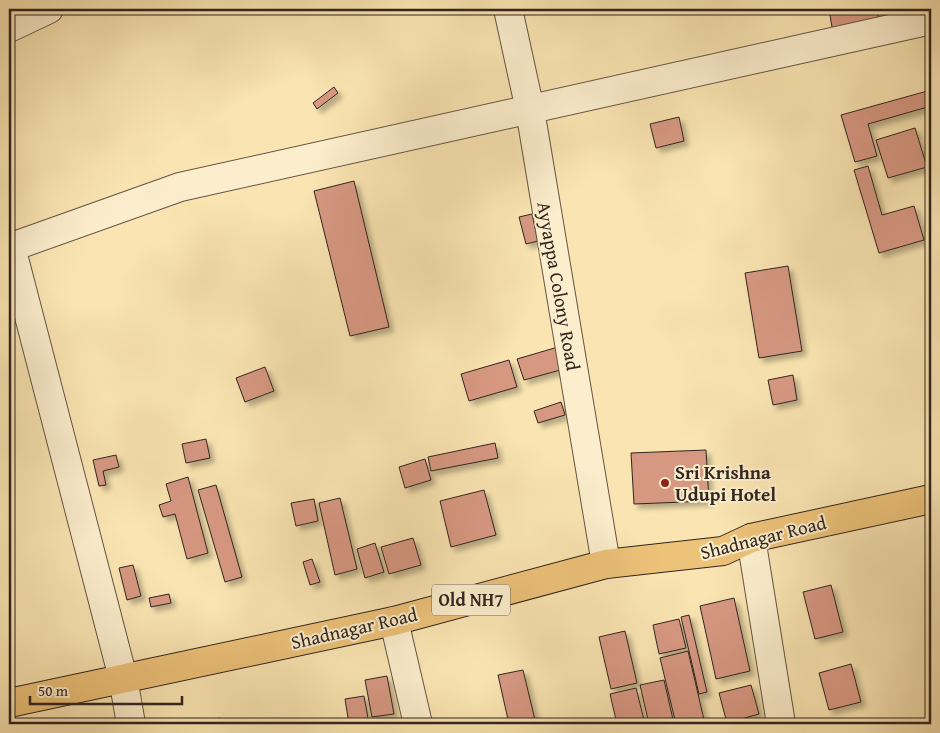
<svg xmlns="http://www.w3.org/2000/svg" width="940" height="733" font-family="'Gentium Book Plus',serif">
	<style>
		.building { fill: #d79882; stroke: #30251f; filter: url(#shadow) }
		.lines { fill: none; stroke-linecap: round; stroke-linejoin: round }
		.minor-casing { stroke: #625544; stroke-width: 30 }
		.major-casing { stroke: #30251f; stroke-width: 30 }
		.minor { stroke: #fceecd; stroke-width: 28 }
		.major { stroke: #edc279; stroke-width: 28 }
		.poi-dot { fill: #8f2418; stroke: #fceecd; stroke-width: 2 }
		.labels { text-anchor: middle; stroke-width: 4; stroke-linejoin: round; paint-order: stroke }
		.shield { fill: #fceecd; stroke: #6d6153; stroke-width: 1 }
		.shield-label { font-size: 18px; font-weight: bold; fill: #30251f }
		.street-label { font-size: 19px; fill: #30251f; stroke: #fceecd }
		.poi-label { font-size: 19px; font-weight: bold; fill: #30251f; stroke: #fceecd; text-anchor: start }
	</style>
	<defs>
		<filter id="shadow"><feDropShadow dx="4.5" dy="4.5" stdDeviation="2.5" flood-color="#0004"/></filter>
	</defs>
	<rect width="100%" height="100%" fill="#fae5b2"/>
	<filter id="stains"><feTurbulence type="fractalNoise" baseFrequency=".004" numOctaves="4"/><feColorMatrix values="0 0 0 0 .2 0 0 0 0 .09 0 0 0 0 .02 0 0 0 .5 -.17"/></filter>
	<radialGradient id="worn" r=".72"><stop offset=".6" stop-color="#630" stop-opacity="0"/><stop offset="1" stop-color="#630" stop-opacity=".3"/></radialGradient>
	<path class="building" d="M829,9h48l4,23 -47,7z
		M334,87l4,6 -21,16 -4,-6z
		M931,90v16l-63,18 9,32 -22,6 -14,-47z
		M679,117l5,24 -28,7 -6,-24z
		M915,128l12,39 -39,11 -12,-38z
		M868,166l14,49 32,-9 10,34 -45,13 -25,-83z
		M354,181l35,146 -39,9 -36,-145z
		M532,214l6,27 -12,3 -7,-27z
		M788,266l14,85 -43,7 -14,-85z
		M558,347l6,22 -40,11 -7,-21z
		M509,360l8,27 -48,14 -8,-27z
		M265,367l9,24 -29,11 -9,-24z
		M793,375l4,25 -24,5 -5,-25z
		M561,402l4,13 -27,8 -4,-12z
		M206,439l4,19 -24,5 -4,-19z
		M495,443l3,15 -67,13 -3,-14z
		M706,450l3,51 -75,3 -3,-51z
		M116,455l3,12 -16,4 3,14 -7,1 -6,-26z
		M425,459l6,21 -26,8 -6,-21z
		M188,477l20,76 -21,6 -12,-45 -12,3 -4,-12 12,-4 -5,-17z
		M216,485l26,92 -17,5 -27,-92z
		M484,490l12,45 -45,12 -11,-46z
		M340,498l17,71 -22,6 -16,-72z
		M314,499l4,22 -22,5 -5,-23z
		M413,538l8,27 -32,9 -8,-27z
		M375,543l9,29 -19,6 -8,-29z
		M312,559l8,23 -10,3 -7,-23z
		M133,565l8,31 -14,4 -8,-32z
		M831,585l12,47 -28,7 -12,-47z
		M169,594l2,9 -20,4 -2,-9z
		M734,598l16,73 -34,8 -16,-73z
		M689,615l18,77 -8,2 -18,-77z
		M679,619l7,29 -27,6 -6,-29z
		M625,631l12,52 -26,6 -12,-52z
		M688,651l17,73h-29l-16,-66z
		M851,664l10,38 -32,8 -10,-37z
		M523,670l13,54h-27l-11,-49z
		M387,676l7,38 -22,3 -7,-37z
		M664,680l10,44h-25l-9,-39z
		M751,685l8,29 -32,9 -8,-30z
		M636,688l9,36h-28l-7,-30z
		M364,696l5,28h-20l-4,-25z
		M220,718l2,6h-22v-1z
		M394,719l1,5h-23v-1z"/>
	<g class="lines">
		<g class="minor-casing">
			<path id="minor" d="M508,9l22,101 76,454
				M9,28l40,-19
				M11,247l112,431 8,46
				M9,248l171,-61 751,-167
				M751,538l30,186
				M394,621l24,103"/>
		</g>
		<g class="major-casing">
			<path id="major" d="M9,703l385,-82 212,-57 117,-13 28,-13 180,-39"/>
		</g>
		<use href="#minor" class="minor"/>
		<use href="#major" class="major"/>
	</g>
	<circle class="poi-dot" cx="665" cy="483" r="5"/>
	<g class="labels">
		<rect class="shield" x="432" y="584.5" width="78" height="31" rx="4"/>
		<g class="shield-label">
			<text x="471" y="606">Old NH7</text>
		</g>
		<g class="street-label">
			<text transform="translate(559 286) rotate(80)" y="7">Ayyappa Colony Road</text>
			<text transform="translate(763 537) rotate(-14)" y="7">Shadnagar Road</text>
			<text transform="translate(354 628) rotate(-13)" y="7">Shadnagar Road</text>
		</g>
		<g class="poi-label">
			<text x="675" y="479">Sri Krishna<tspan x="675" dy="22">Udupi Hotel</tspan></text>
		</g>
	</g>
	<rect width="940" height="733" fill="none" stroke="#fae5b2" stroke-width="30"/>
	<rect x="10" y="10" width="920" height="713" fill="none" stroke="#30251f" stroke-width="2.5"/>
	<rect x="15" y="15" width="910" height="703" fill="none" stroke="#30251f"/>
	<path d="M30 696v8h152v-8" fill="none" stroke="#30251f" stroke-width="2.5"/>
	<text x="38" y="696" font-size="15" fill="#30251f" stroke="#fceecd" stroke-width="4" paint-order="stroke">50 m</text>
	<rect width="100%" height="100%" filter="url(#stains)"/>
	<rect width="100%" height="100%" fill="url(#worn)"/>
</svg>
